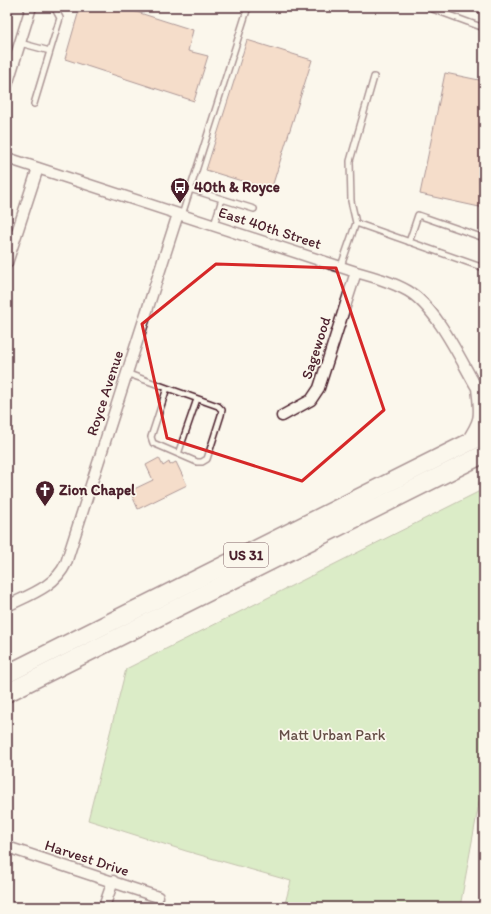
<svg xmlns="http://www.w3.org/2000/svg" width="491" height="914" font-family="Itim,sans-serif">
	<style>
		.green { fill: #b4dd99; stroke: #7f7e62 }
		.building { fill: #eebc9f; stroke: #4a1f2b }
		.lines { fill: none; stroke-linecap: round; stroke-linejoin: round }
		.service-casing { stroke: #4a1f2b; stroke-width: 8 }
		.minor-casing { stroke: #4a1f2b; stroke-width: 13 }
		.trunk-casing { stroke: #4a1f2b; stroke-width: 20 }
		.service { stroke: #fbf7ec; stroke-width: 5 }
		.minor { stroke: #fbf7ec; stroke-width: 10 }
		.trunk { stroke: #fbf7ec; stroke-width: 17 }
		.marked { fill: none; stroke: #d62828; stroke-width: 3; stroke-linejoin: round }
		.labels { text-anchor: middle; stroke-width: 3.5; stroke-linejoin: round; paint-order: stroke }
		.shield { fill: #fbf7ec; stroke: #7f6065; stroke-width: 1 }
		.shield-label { font-size: 14px; font-weight: bold; fill: #4a1f2b }
		.poi-label { font-size: 15px; font-weight: bold; fill: #4a1f2b; stroke: #fbf7ec; text-anchor: start }
		.street-label { font-size: 15px; fill: #4a1f2b; stroke: #fbf7ec }
		.park-label { font-size: 15px; fill: #644e46; stroke: #fbf7ec }
	</style>
	<rect width="100%" height="100%" fill="#fbf7ec"/>
	<filter id="ink" filterUnits="userSpaceOnUse"><feTurbulence type="fractalNoise" baseFrequency=".025" numOctaves="2"/><feDisplacementMap in="SourceGraphic" scale="8" xChannelSelector="R" yChannelSelector="G"/><feConvolveMatrix kernelMatrix="1 2 1 2 8 2 1 2 1" color-interpolation-filters="sRGB"/></filter>
	<g filter="url(#ink)">
		<path class="green" d="M484,489v287l-24,131h-176l7,-26 -105,-30 -98,-31 38,-151z"/>
		<path class="building" d="M80,7h41l72,23 -5,21 20,5 -14,45 -129,-42z
			M247,40l65,20 -41,130 -65,-20z
			M445,73l39,8v127l-64,-14z
			M159,458l4,8 6,-4 1,3 6,-3 11,23 -49,24 -8,-18 23,-11 -7,-15z"/>
		<g class="lines">
			<g class="service-casing">
				<path id="service" d="M427,7l57,21
					M20,43l30,8
					M34,104l26,-86 -6,-11
					M190,189l32,10
					M182,215l66,-208
					M356,223l-5,-22 -1,-40 24,-84
					M214,225l8,-26 32,10
					M409,242l9,-27 66,23
					M341,266l15,-43 128,45
					M126,373l41,15
					M167,388l51,18 4,4 -1,5 -14,44 -5,3h-5l-44,-19 -2,-6z
					M178,454l19,-55"/>
			</g>
			<g class="minor-casing">
				<path id="minor" d="M7,85l24,-78
					M7,158l349,114c18,5 36,10 52,19 29,17 52,68 69,97l7,7
					M7,263l31,-95
					M282,416l29,-16 8,-12 37,-116
					M466,442c16,-24 14,-26 11,-54
					M7,606c22,-11 48,-19 59,-43l112,-349
					M7,847l151,50
					M104,907l9,-26"/>
			</g>
			<g class="trunk-casing">
				<path id="trunk" d="M7,674l477,-239
					M7,693l477,-239"/>
			</g>
			<use href="#service" class="service"/>
			<use href="#minor" class="minor"/>
			<use href="#trunk" class="trunk"/>
		</g>
	</g>
	<path d="M0 0H491V914H0ZM216,264l120,4 48,142 -82,71 -135,-43 -25,-114z" fill="#fbf7ec" fill-opacity=".55" fill-rule="evenodd"/>
	<path class="marked" d="M216,264l120,4 48,142 -82,71 -135,-43 -25,-114z"/>
	<defs>
		<g id="bus-pin" transform="scale(1)"><path d="M0 17L-7.5 6A9.5 9.5 0 1 1 7.5 6Z" fill="#4a1f2b" stroke="#fbf7ec"/><path d="M-5-6H5V4H4V6H2V4H-2V6H-4V4H-5ZM-3.5-4V0h7V-4ZM-3.5 1.2v1.5H-2V1.2ZM2 1.2v1.5H3.5V1.2Z" fill="#fff"/></g>
		<g id="church-pin" transform="scale(1)"><path d="M0 17L-7.5 6A9.5 9.5 0 1 1 7.5 6Z" fill="#4a1f2b" stroke="#fbf7ec"/><path d="M-1.2-6h2.4v3.5h3.3v2.4h-3.3V6h-2.4V-.1h-3.3v-2.4h3.3Z" fill="#fff"/></g>
	</defs>
	<g fill-rule="evenodd">
		<use href="#bus-pin" x="180" y="187"/>
		<use href="#church-pin" x="45" y="490"/>
	</g>
	<g class="labels">
		<rect class="shield" x="224" y="543" width="44" height="24" rx="3"/>
		<g class="shield-label">
			<text x="246" y="560">US 31</text>
		</g>
		<g class="poi-label">
			<text x="194" y="192">40th &amp; Royce</text>
			<text x="59" y="495">Zion Chapel</text>
		</g>
		<g class="street-label">
			<text transform="translate(270 228) rotate(18)" y="5">East 40th Street</text>
			<text transform="translate(316 348) rotate(-72)" y="5">Sagewood</text>
			<text transform="translate(105 393) rotate(-72)" y="5">Royce Avenue</text>
			<text transform="translate(87 858) rotate(18)" y="5">Harvest Drive</text>
		</g>
		<g class="park-label">
			<text x="332" y="740">Matt Urban Park</text>
		</g>
	</g>
	<rect width="491" height="914" fill="none" stroke="#fbf7ec" stroke-width="24"/>
	<rect x="12" y="12" width="467" height="890" fill="none" stroke="#4a1f2b" stroke-width="1.5" filter="url(#ink)"/>
</svg>
